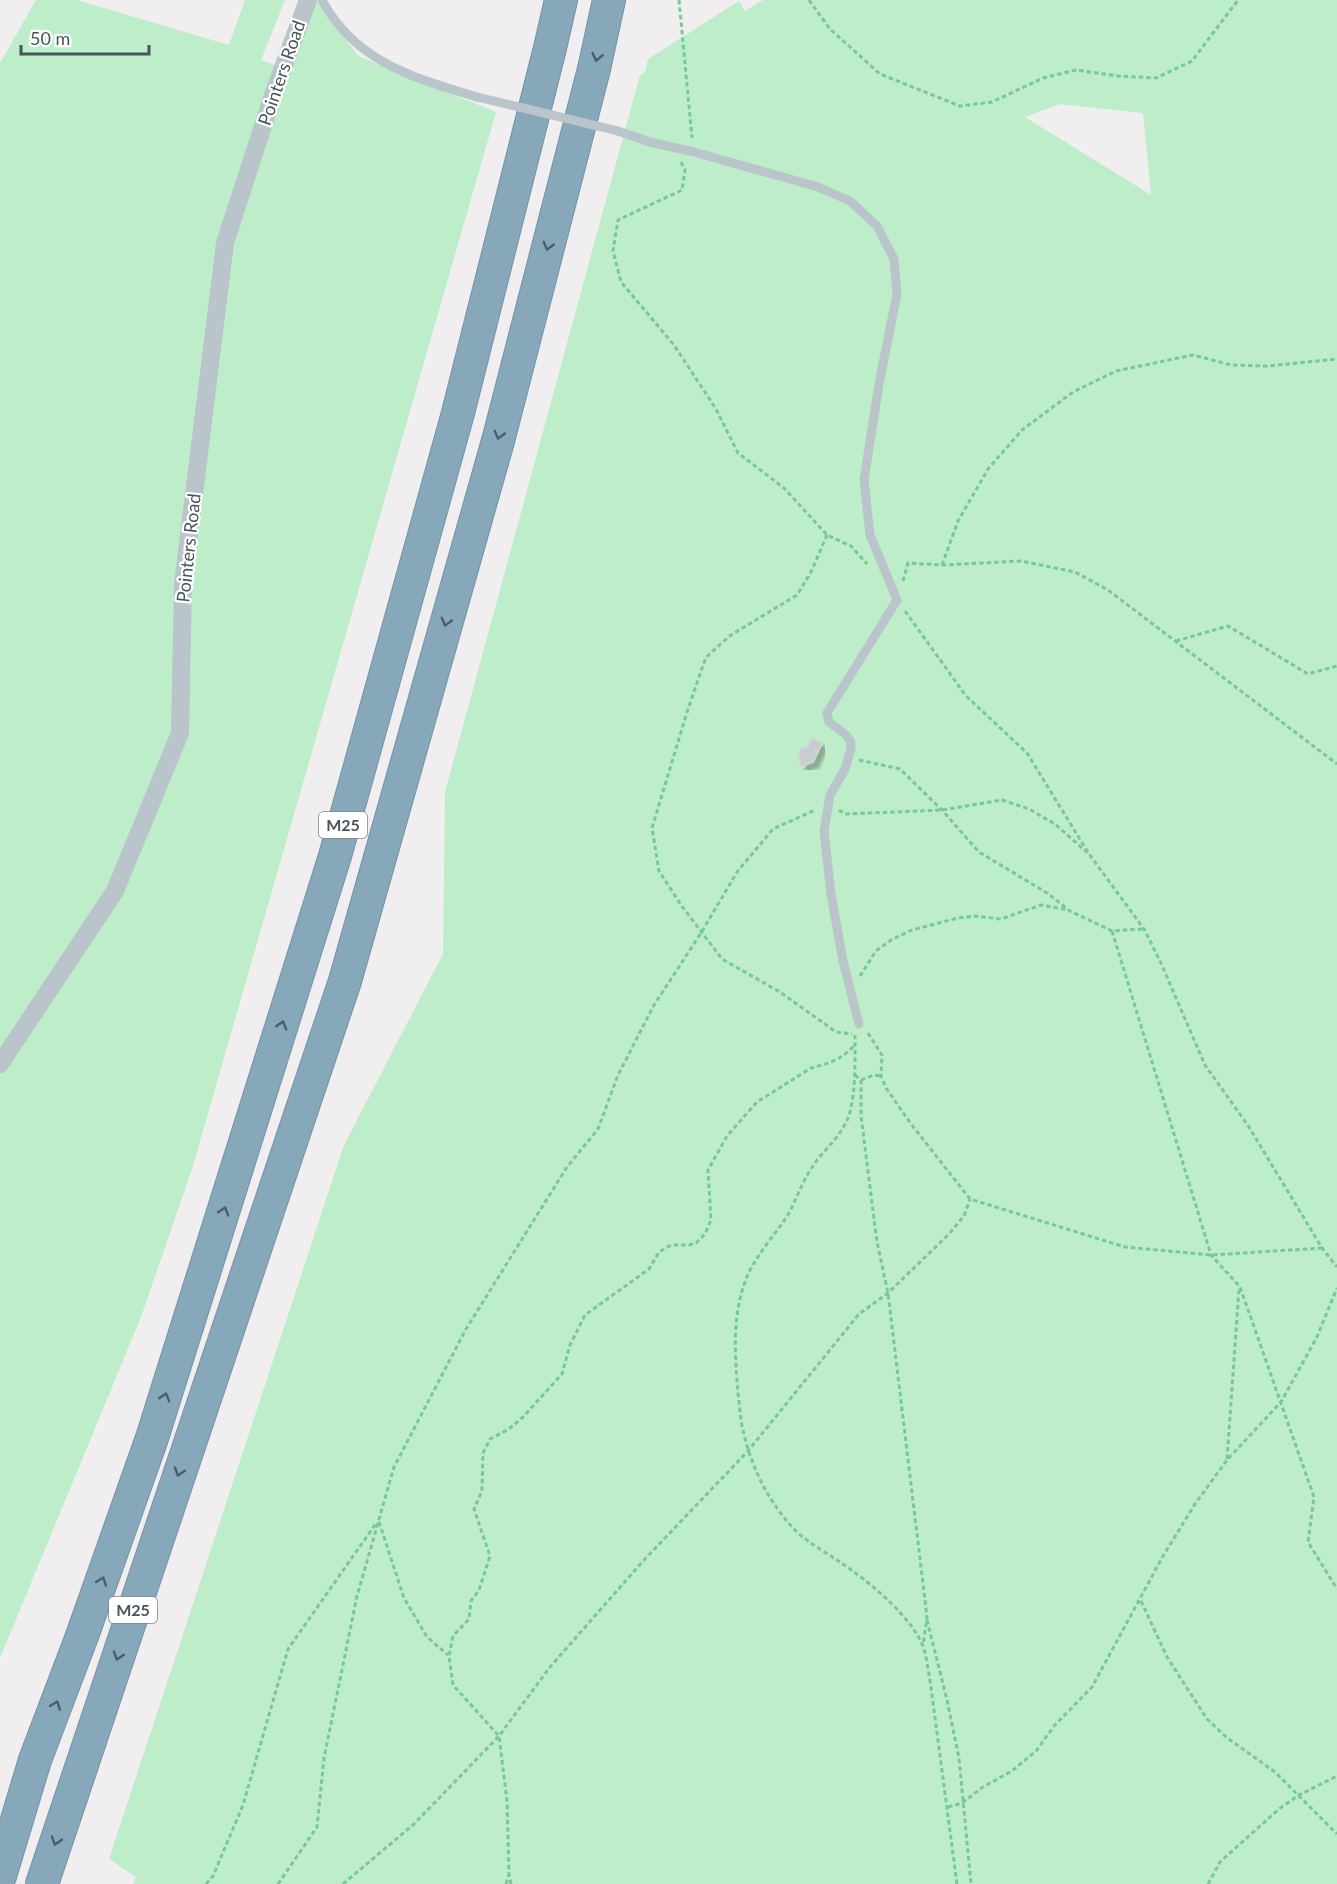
<svg xmlns="http://www.w3.org/2000/svg" width="1337" height="1884" font-family="Lato,sans-serif">
	<style>
		.green { fill: #bdedc9; fill-rule: evenodd }
		.building { fill: #c8ccd0; stroke: #d2d5d9; stroke-width: 1.5; filter: url(#shadow) }
		.lines { fill: none; stroke-linecap: round; stroke-linejoin: round }
		.highway-casing { stroke: #7293a7; stroke-width: 34 }
		.path { stroke: #77ca95; stroke-width: 3; stroke-dasharray: 4.5 3; stroke-linecap: butt }
		.lane { stroke: #bac5cb; stroke-width: 9 }
		.street { stroke: #bac5cb; stroke-width: 18 }
		.highway { stroke: #87a8bb; stroke-width: 32 }
		.lane-bridge { stroke: #bac5cb; stroke-width: 9 }
		.oneway { stroke: #4d5c65 }
		.labels { text-anchor: middle; stroke-width: 4.5; stroke-linejoin: round; paint-order: stroke }
		.shield { fill: #fff; stroke: #7e878c; stroke-width: 1.5 }
		.shield-label { font-size: 16px; font-weight: bold; fill: #47545b }
		.street-label { font-size: 18px; fill: #47545b; stroke: #fff }
	</style>
	<defs>
		<filter id="shadow"><feDropShadow dx="5.5" dy="5.5" stdDeviation="1.5" flood-color="#0004"/></filter>
	</defs>
	<rect width="100%" height="100%" fill="#f0eeee"/>
	<path class="green" d="M36,0h41l152,45 16,-45h40l-24,60 34,12 -3,-6 22,-66h3l41,56 138,56 -304,1057 -51,148 -141,341v-1595z
		M763,0h574v1884h-1204l3,-7 -27,-18 235,-714 99,-191 2,-162 195,-717 5,-3 3,-13 91,-58 6,10zM1060,104l83,9 8,82 -126,-78z"/>
	<path class="building" d="M812,738l10,5 -9,19 -7,2 -2,3 -5,-2 2,-3 -3,-7 3,-6 7,-2z"/>
	<g class="lines">
		<g class="highway-casing">
			<path id="highway" d="M0,1876l35,-116 47,-124 70,-198 183,-582 123,-443 92,-365 11,-48
				M42,1884l303,-903 153,-540 96,-372 15,-69"/>
		</g>
		<path class="path" d="M679,0l13,138
			M809,0l21,29 50,45 80,32 32,-4 51,-24 33,-8 42,6 38,2 36,-17 46,-61
			M681,162l4,8 -3,20 -64,30 -5,31 8,31 53,63 42,64 22,44 46,35 43,47 24,11 16,18
			M827,535l-16,37 -14,23 -66,40 -25,22 -18,52 -36,119 7,43 22,34 41,54 58,33 56,40 16,2
			M942,565l16,-44 30,-52 34,-39 51,-38 43,-21 77,-16 38,10 36,1 70,-7
			M903,581l5,-18 34,2 79,-4 54,11 33,18 229,174
			M905,611l61,85 61,57 62,101 55,75 16,32 45,104 44,62 73,121 15,19
			M1176,641l52,-15 80,48 29,-8
			M859,760l41,9 42,41 37,42 68,41 23,18 42,20 32,-2
			M839,810l6,4 97,-4 60,-10 27,9 26,15 34,30
			M1112,931l99,324 29,32 74,210 -6,45 29,47
			M860,976l16,-25 15,-11 21,-10 46,-12 16,-2 27,3 40,-14 28,5
			M868,1033l14,22 -1,21 5,12 25,36 59,75 155,48 86,8 111,-7
			M855,1035c0,25 1,53 -5,77 -7,25 -29,39 -41,60 -8,13 -13,28 -20,41 -14,23 -35,43 -44,69 -13,35 -10,75 -7,112 2,12 2,25 5,36 8,37 26,73 52,100 12,12 30,22 45,32 27,18 73,55 84,87 3,10 4,21 6,31l27,204
			M855,1075l6,5v36l16,126 11,51 39,324 -4,29
			M861,1080l13,-5 7,1
			M1227,1459l12,-170
			M379,1522l25,76 23,39 21,18
			M1141,1601l26,56 40,62 19,18 49,35 62,62
			M927,1620l20,80 12,58 12,126
			M948,1807l14,-4 21,-16 29,-16 24,-20 18,-25 38,-39 71,-131 32,-52 32,-44 54,-58 36,-65 20,-49
			M206,1884l7,-8 30,-71 45,-156 89,-127
			M278,1884l39,-57 7,-69 33,-162 37,-129 72,-138 101,-162 31,-38 20,-54 36,-70 47,-72 36,-61 36,-43 42,-19
			M343,1884l71,-60 85,-88 51,-69 94,-107 104,-109 111,-137 29,-21 61,-59 15,-18 6,-17
			M506,1884l3,-10
			M511,1884l-2,-10 -2,-73 -8,-65 -46,-51 -4,-29 4,-20 16,-17 2,-18 8,-11 11,-34 -16,-47 8,-18 1,-38 7,-14 19,-10 14,-12 39,-43 8,-29 15,-30 64,-46 10,-17 12,-7h18l7,-2 9,-9 6,-14 -3,-50 19,-34 30,-34 54,-34 18,-5 14,-7 12,-11
			M1208,1884l12,-22 59,-53 20,-14 38,-19"/>
		<path class="lane" d="M322,0c33,62 92,78 155,97
			M618,131l32,11 44,10 124,35 32,14 27,25 17,33 3,35 -18,90 -15,96 6,55 27,65 -70,113 2,9 16,12 6,8v7l-6,20 -15,26 -6,36 7,63 12,67 16,63"/>
		<path class="street" d="M0,1064l115,-173 65,-158 3,-149 42,-341 48,-148 35,-95"/>
		<use href="#highway" class="highway"/>
		<path class="lane-bridge" d="M477,97l141,34"/>
	</g>
	<defs><path id="oneway-chevron" d="M-2-3.5L2.5 0L-2 3.5" fill="none" stroke-width="1.6" stroke-linecap="round" stroke-linejoin="round" transform="scale(1.5)"/></defs>
	<g class="oneway">
		<use href="#oneway-chevron" transform="translate(597 57) rotate(102)"/>
		<use href="#oneway-chevron" transform="translate(548 246) rotate(105)"/>
		<use href="#oneway-chevron" transform="translate(499 435) rotate(105)"/>
		<use href="#oneway-chevron" transform="translate(446 622) rotate(106)"/>
		<use href="#oneway-chevron" transform="translate(282 1025) rotate(-73)"/>
		<use href="#oneway-chevron" transform="translate(224 1211) rotate(-73)"/>
		<use href="#oneway-chevron" transform="translate(165 1397) rotate(-73)"/>
		<use href="#oneway-chevron" transform="translate(179 1472) rotate(108)"/>
		<use href="#oneway-chevron" transform="translate(102 1581) rotate(-70)"/>
		<use href="#oneway-chevron" transform="translate(118 1656) rotate(108)"/>
		<use href="#oneway-chevron" transform="translate(56 1705) rotate(-69)"/>
		<use href="#oneway-chevron" transform="translate(56 1841) rotate(108)"/>
	</g>
	<g class="labels">
		<g class="shield">
			<rect x="319" y="812" width="48" height="26" rx="4.5"/>
			<rect x="109" y="1597" width="48" height="26" rx="4.5"/>
		</g>
		<g class="shield-label">
			<text x="343" y="831">M25</text>
			<text x="133" y="1616">M25</text>
		</g>
		<g class="street-label">
			<text transform="translate(282 73) rotate(-71)" y="6">Pointers Road</text>
			<text transform="translate(189 548) rotate(-84)" y="6">Pointers Road</text>
		</g>
	</g>
	<path d="M21 45v9h128v-9" fill="none" stroke="#47545b" stroke-width="3"/>
	<text x="30" y="45" font-size="18" fill="#47545b" stroke="#ffffff" stroke-width="4.5" paint-order="stroke">50 m</text>
</svg>
